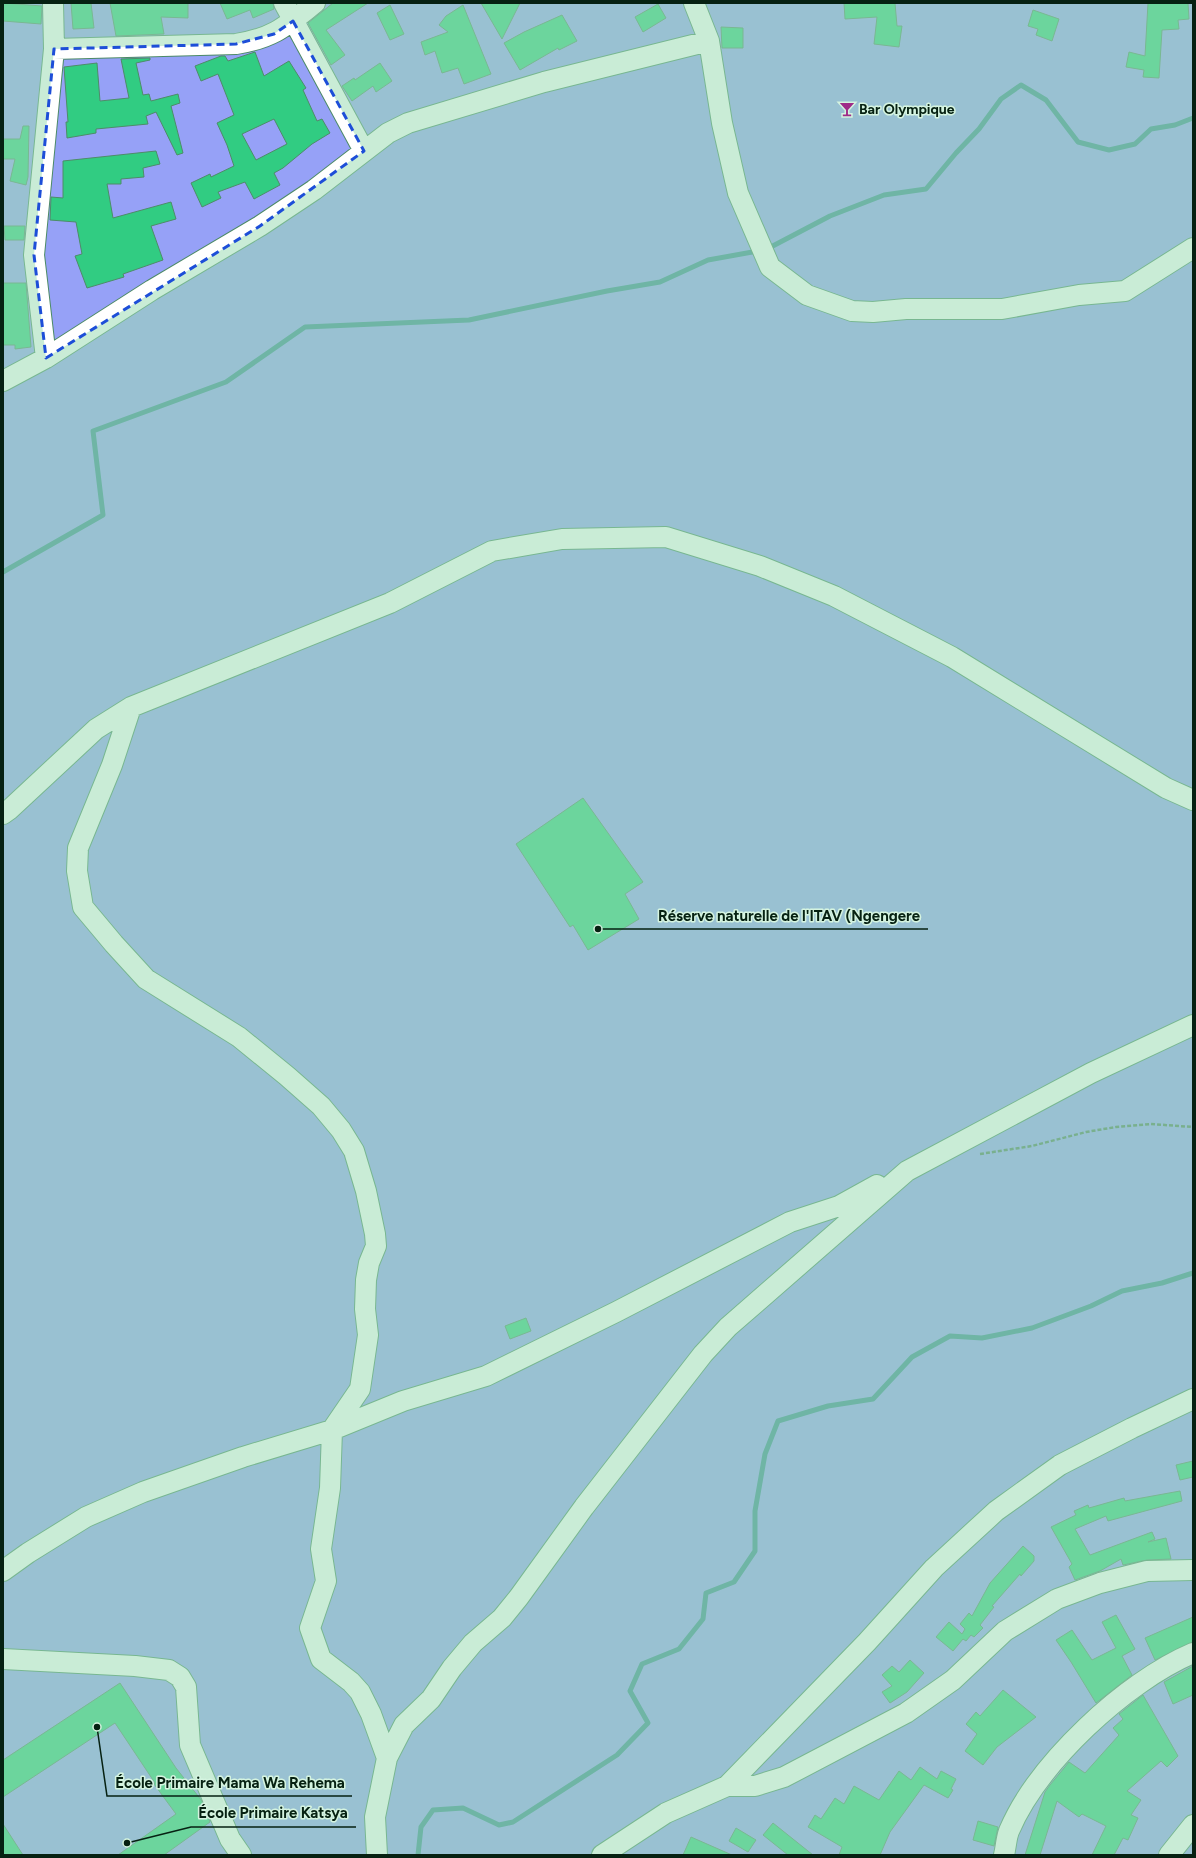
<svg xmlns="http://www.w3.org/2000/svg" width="1196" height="1858" font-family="Figtree,sans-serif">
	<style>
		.green { fill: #96a1f7 }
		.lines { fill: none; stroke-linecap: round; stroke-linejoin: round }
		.stream { stroke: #388693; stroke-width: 5 }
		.building { fill: #31cc82; stroke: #4e8c68; fill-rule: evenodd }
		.minor-casing { stroke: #4c8a66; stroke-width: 22 }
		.path { stroke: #4e7a5f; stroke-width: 2.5; stroke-dasharray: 4 2; stroke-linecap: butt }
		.minor { stroke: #fff; stroke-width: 20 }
		.marked { fill: none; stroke: #1d4ed8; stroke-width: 3; stroke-dasharray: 8 5; stroke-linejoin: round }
		.labels { text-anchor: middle; stroke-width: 3; stroke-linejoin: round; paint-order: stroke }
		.poi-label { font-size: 14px; font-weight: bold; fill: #062112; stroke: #d5f4e0; text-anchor: start }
		.leader { fill: none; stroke: #062112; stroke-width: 1.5 }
		.callout-dot { fill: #062112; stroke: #d5f4e0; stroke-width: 1.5 }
		.callout-label { font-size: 15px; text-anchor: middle; font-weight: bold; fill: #062112; stroke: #d5f4e0; stroke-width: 3; stroke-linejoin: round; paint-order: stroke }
	</style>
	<rect width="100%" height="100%" fill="#9cdcb4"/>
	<path class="green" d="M3,3h1190v1852h-1190z"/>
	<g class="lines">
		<path class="stream" d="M767,249l63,-33 54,-21 42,-6 30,-36 23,-24 22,-30 20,-14 25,15 32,42 31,8 26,-6 16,-15 24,-4 18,-7
			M3,572l100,-57 -10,-84 133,-49 79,-55 164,-7 138,-29 53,-9 48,-22 50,-9
			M418,1855l3,-28 12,-17 30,-2 36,17 14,-3 104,-67 31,-32 -18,-32 12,-27 37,-15 24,-30 3,-26 28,-11 21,-31v-40l10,-57 13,-33 50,-15 45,-7 39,-42 38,-21 32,2 50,-10 59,-22 31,-15 40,-8 31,-10"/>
	</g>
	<path class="building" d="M3,3l39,3 -1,18 -38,-3z
		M71,3h20l3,25 -21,1z
		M110,3h78v15l-27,-1 3,17 -48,2z
		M220,3h53l1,6 -21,9 -3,-8 -23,9z
		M333,3h35l-42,27 19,25 -14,10 -23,-42z
		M481,3h39l-18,36z
		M844,3h51l2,23h5l-3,21 -25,-3 3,-27 -32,2z
		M1148,3h40l1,16 -11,1 1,9 -17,1 -3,48 -16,-1 1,-7 -18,-3 3,-15 16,4z
		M658,4l8,14 -23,14 -8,-15z
		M390,5l14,29 -14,6 -13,-27z
		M463,5l28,69 -27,10 -6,-16 -16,5 -7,-22 -10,4 -4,-13 27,-10 -9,-7 7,-9z
		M1033,10l26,9 -7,22 -16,-6 2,-6 -10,-3z
		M562,15l15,26 -18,9 -1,-2 -38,22 -16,-27 20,-11z
		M721,27l22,1v20h-21z
		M255,52l9,24 25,-15 17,27 -3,2 14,31 5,-2 8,14 -18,11 -29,24 -9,5 6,12 -26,14 -9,-17 -27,10 3,6 -19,9 -11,-24 19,-9 1,3 23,-11 -7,-21 -10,-22 17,-8 -16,-41 -17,7 -6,-15 26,-10h4l3,5zM274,119l13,25 -31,16 -14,-26z
		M150,58v2l-14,3 7,32 6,-1 2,7 27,-7 2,9 -9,3 12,47 -6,2 -21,-43 -10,4 2,8 -52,5v4l-29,5 -1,-16h2l-4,-55 33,-4 3,38 29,-3 -8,-39z
		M380,63l12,18 -16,11 -3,-6 -21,15 -10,-15 12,-8 1,2z
		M23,126h6l-1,51 -2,8 -16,-4 5,-22h-12v-20h17z
		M156,151l4,13 -17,4 1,9 -23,2v5h-14l6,34 58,-16 5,17 -25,7 12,34 -40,14 1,3 -37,11 -12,-32 7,-2 -6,-32 -26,-2 1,-23 12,1v-37z
		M4,226h21l-1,14h-19z
		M3,283h23l5,64 -16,2v-4h-12z
		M583,798l60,84 -18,12 14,25 -51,31 -15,-25 -3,2 -54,-83z
		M526,1318l5,13 -21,8 -5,-13z
		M1193,1461v16l-13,3 -4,-15z
		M1180,1491l2,10 -74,20 -2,-5 -31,13 15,26 62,-23 3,7 -7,3 18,-4 5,21 -24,1 -24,5 -2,-6 -21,12 -25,9 -6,-13 3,-3 -21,-37 25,-12 -2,-4 14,-6 1,3 35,-10 1,3z
		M1023,1546l11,10v5l-13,15 -1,-2 -28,32 2,1 -14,18 3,3 -9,9 -3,-2 -5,6 -3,-2 -10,12 -17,-14 13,-15 13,12 3,-5 -5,-5 9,-11 3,3 18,-33z
		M1116,1615l19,34 -13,7 10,19 -36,28 -25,-41 -15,-22 16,-10 20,30 24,-12 -14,-26z
		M1193,1617v25l-38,18 -10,-22z
		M910,1660l14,13 -17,19 -17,11 -8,-11 10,-6 -10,-11 10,-9 7,6z
		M1193,1666v29l-20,9 -9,-22z
		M120,1683l56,85 26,33 8,21 -46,33h-46l58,-41 -22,-30 1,-1 -40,-60 -112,74v-37z
		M1003,1690l33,27 -39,30 -14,18 -18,-14 12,-17 -11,-10 10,-12 4,4z
		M1143,1695l35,61 -11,11 -6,-6 -34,30 14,9 -10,15 7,3 -10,22 -5,-2 -9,17h-22l14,-29 -24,-12 -3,3 -22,-16 -17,54h-15l20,-63 5,-7 19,-23 16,11 34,-38 -6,-7 10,-9 -4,-5z
		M920,1767l17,12 4,-8 15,8 -5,10 2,1 -5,8 -24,-13 -34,47 -10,23h-41l3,-8 -34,-20 7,-12 6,4 14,-21 9,6 10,-18 25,14 20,-29 12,9z
		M978,1821l20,6 -4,19 -21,-6z
		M773,1823l40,32h-25l-25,-20z
		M3,1824l20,31h-20z
		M736,1828l20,12 -8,12 -19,-11z
		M691,1837l41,18h-49z"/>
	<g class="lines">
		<g class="minor-casing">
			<path id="minor" d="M284,3l80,148
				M694,3l15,38 13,82 16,70 32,74 37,28 45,16 21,1 33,-3h96l77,-14 46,-4 68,-43
				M54,49l182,-5c38,-6 50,-18 79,-41
				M46,358l-12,-103 20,-206 -1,-46
				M3,381l43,-23 106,-68 108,-64 54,-36 74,-57 20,-10 136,-41 165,-41
				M131,707l-19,58 -34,83 -1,23 6,36 31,37 32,35 93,58 48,39 34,30 20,24 13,21 12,40 9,43 1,12 -7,17 -3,17 -1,29 3,26 -8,54 -28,41 -2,58 -9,61 5,32 -16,47 11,31 30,23 9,10 11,22 16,44
				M3,814l7,-5 86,-80 35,-22 259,-104 102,-52 70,-12 104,-2 94,29 74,30 118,61 214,131 27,12
				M3,1571l25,-18 58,-36 57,-25 100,-35 89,-27 71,-29 83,-25 130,-64 174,-90 49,-16 38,-21
				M3,1659l132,7 34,4 11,7 6,10 4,58 40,94 11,16
				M727,1786h28l29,-9 122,-64 47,-33 52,-49 52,-32 43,-16 47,-12 46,-1
				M377,1855l-2,-38 12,-59 17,-33 27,-26 21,-31 21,-25 29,-25 17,-21 65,-90 119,-153 25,-27 179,-156 184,-98 102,-48
				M602,1855l64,-42 61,-27 140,-144 67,-74 62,-57 64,-46 72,-37 61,-29
				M1004,1855c2,-8 2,-16 5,-24 29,-68 116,-149 184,-178
				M1169,1855l24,-30"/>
		</g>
		<path class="path" d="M980,1154l52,-8 54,-14 30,-5 35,-3 42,3"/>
		<use href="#minor" class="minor"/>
	</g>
	<path d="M0 0H1196V1858H0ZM293,21l71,130 -104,75 -214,132 -12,-103 20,-206 182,-5 38,-10z" fill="#9cdcb4" fill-opacity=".55" fill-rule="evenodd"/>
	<path class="marked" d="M293,21l71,130 -104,75 -214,132 -12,-103 20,-206 182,-5 38,-10z"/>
	<defs>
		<g id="bar-bare" transform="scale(1.2)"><path d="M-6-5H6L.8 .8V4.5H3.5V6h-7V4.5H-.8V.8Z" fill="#9f2c88" stroke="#d5f4e0" stroke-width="2.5" paint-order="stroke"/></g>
	</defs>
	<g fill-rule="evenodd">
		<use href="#bar-bare" x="847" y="109"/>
	</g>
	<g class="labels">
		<g class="poi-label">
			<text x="859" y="114">Bar Olympique</text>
		</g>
	</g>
	<path class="leader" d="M598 929L650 929H928M97 1727L107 1796H352M127 1843L191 1827H356"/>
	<g class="callout-dot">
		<circle cx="598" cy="929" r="4"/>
		<circle cx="97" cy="1727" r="4"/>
		<circle cx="127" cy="1843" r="4"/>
	</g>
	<g class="callout-label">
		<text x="789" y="921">Réserve naturelle de l'ITAV (Ngengere</text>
		<text x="230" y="1788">École Primaire Mama Wa Rehema</text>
		<text x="273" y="1818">École Primaire Katsya</text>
	</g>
	<rect width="1196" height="1858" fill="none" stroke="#062112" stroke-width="8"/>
</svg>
